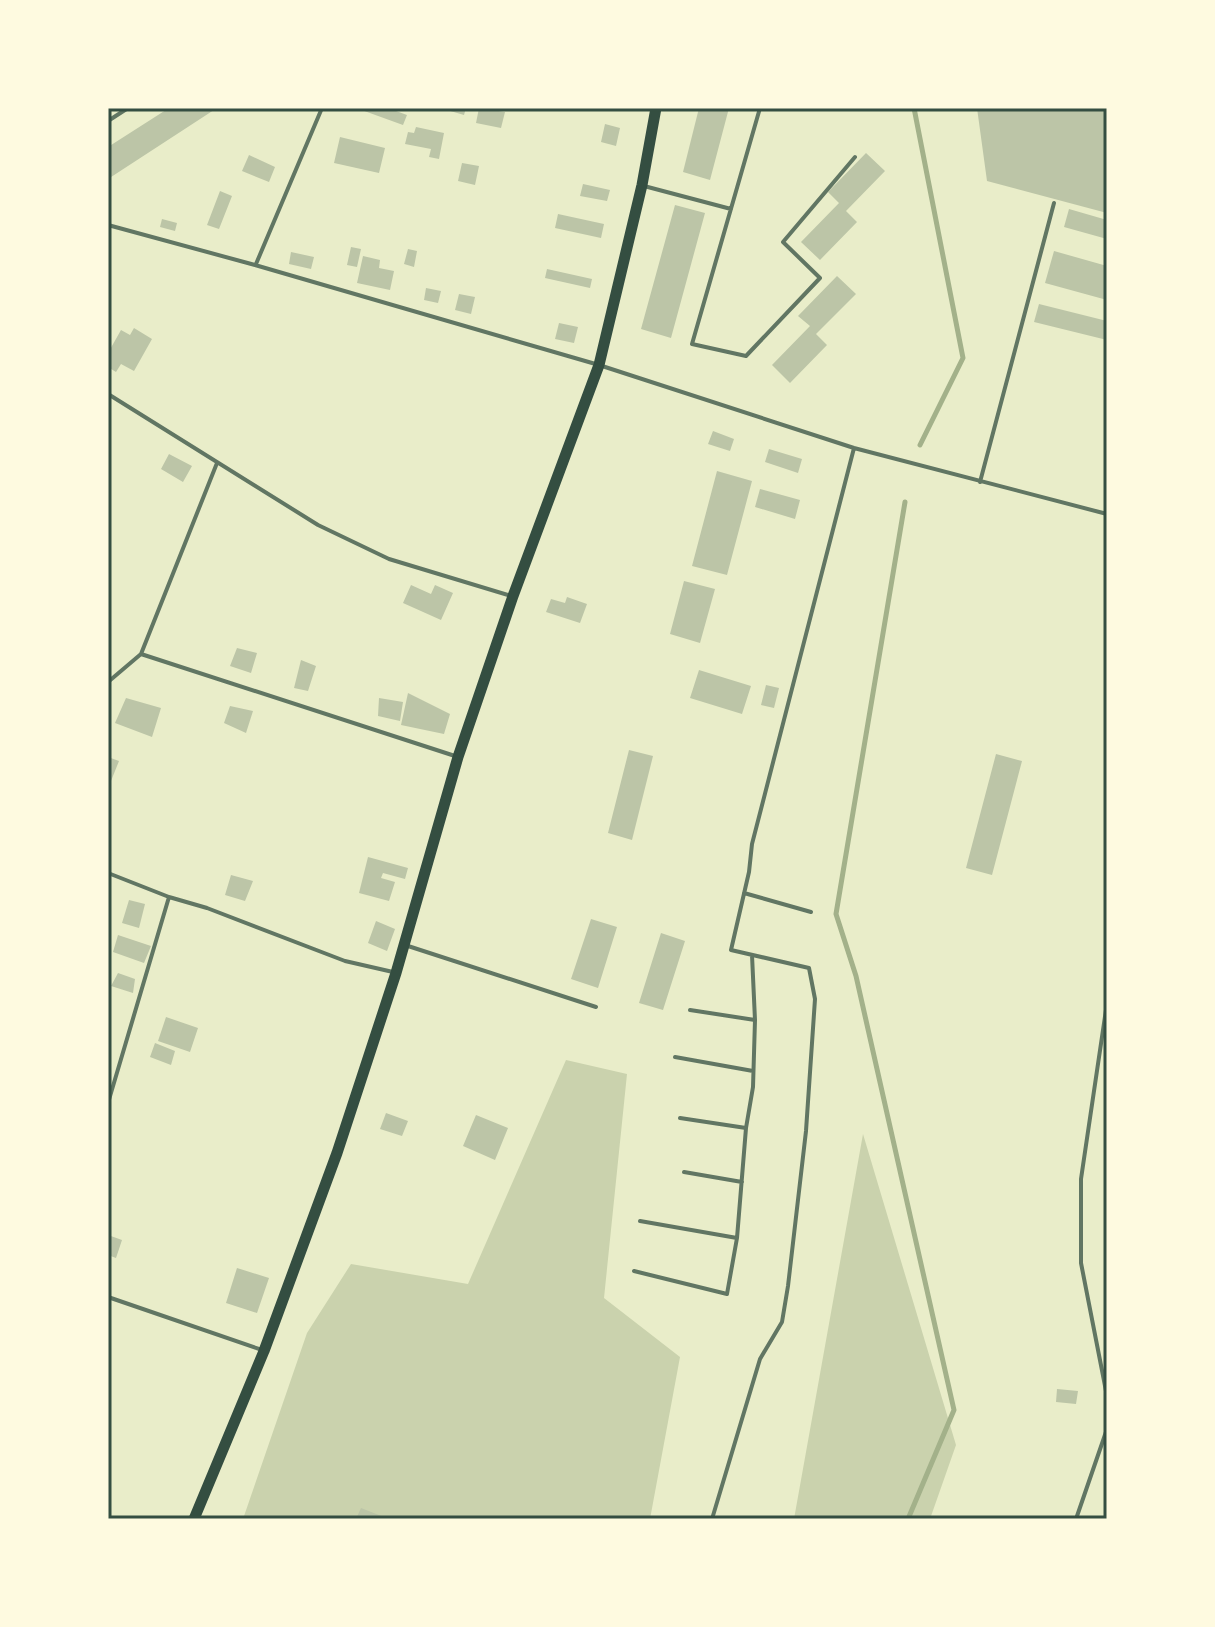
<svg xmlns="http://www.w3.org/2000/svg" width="1215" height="1627" font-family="'Fira Sans Condensed',sans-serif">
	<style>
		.green { fill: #cad2ad }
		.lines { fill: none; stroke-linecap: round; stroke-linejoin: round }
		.stream { stroke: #a3b18a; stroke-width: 5 }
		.building { fill: #bcc5a7 }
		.service { stroke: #617663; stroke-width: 4 }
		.secondary { stroke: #344e41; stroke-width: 11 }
		.neatline { fill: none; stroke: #344e41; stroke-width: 3 }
	</style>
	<rect width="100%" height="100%" fill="#e9edc9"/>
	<path class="green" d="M566,1060l61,14 -23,224 76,59 -30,162h-407l64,-186 44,-69 117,20z
		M863,1134l93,311 -26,74h-136z"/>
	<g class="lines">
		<path class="stream" d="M914,108l49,250 -43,87
			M905,502l-69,412 20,62 98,434 -46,109"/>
	</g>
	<path class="building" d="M169,108h48l-109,71v-32z
		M356,108h32l19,7 -4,10z
		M440,108h26l-2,7z
		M479,108l26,4 -4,16 -25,-5z
		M699,108h30l-19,72 -27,-8z
		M977,108h130v105l-120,-32z
		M605,124l15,4 -4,18 -15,-4z
		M416,127l28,6 -5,26 -10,-2 2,-8 -26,-5 3,-12 6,1z
		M340,137l45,11 -6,25 -45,-10z
		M866,153l19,18 -39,40 11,11 -37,38 -19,-18 38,-39 -11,-11z
		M249,155l26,12 -6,15 -27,-11z
		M462,163l17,3 -4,19 -17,-4z
		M583,184l27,6 -3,11 -27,-5z
		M220,191l12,5 -13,33 -12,-4z
		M675,205l30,8 -34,125 -30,-9z
		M1069,209l38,11v19l-43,-12z
		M558,214l46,10 -3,14 -46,-10z
		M162,219l15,4 -2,8 -15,-4z
		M351,247l10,2 -4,18 -10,-2z
		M408,249l9,2 -3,16 -10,-3z
		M1054,251l53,15v34l-62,-17z
		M291,252l23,5 -3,12 -22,-5z
		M363,256l17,4 -1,8 15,3 -4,19 -33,-7z
		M547,269l45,10 -2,9 -45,-10z
		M837,276l19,18 -40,40 11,11 -37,38 -18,-18 38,-39 -12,-10z
		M426,288l15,3 -3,12 -14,-3z
		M459,294l16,3 -4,17 -16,-4z
		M1039,304l68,17v19l-73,-18z
		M559,323l19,4 -4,16 -19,-4z
		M134,328l18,11 -18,32 -13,-7 -5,8 -8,-5v-14l13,-23 9,5z
		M713,431l21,8 -4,12 -22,-7z
		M769,449l33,10 -4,14 -33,-11z
		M169,454l23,12 -9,16 -22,-13z
		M717,471l35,10 -25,94 -35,-9z
		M760,489l40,11 -5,19 -40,-12z
		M684,581l31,8 -15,54 -30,-9z
		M411,585l20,9 4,-9 18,8 -12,27 -38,-17z
		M567,597l20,7 -7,19 -34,-11 5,-13 14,4z
		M237,648l20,5 -6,20 -21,-7z
		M301,660l15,6 -8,25 -14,-3z
		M699,670l52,16 -9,28 -52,-16z
		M766,685l13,3 -5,20 -13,-3z
		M408,693l42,21 -6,20 -43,-9z
		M126,698l35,10 -9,29 -37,-14z
		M379,698l24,4 -3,19 -22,-5z
		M230,706l23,5 -7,22 -22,-10z
		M629,750l24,6 -21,84 -24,-7z
		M996,754l26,7 -30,114 -26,-7z
		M108,757l11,4 -8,20 -3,-2z
		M368,857l40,11 -3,11 -22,-6 -2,5 14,4 -6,19 -30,-8z
		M231,875l22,6 -8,20 -20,-6z
		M129,900l16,4 -6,24 -17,-5z
		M591,919l26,8 -19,61 -27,-9z
		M376,921l19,8 -8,22 -19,-8z
		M661,933l24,8 -22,69 -24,-7z
		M118,935l33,11 -7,17 -31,-11z
		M118,973l17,6 -2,14 -22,-7z
		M166,1017l32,11 -8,24 -32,-11z
		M155,1043l20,8 -4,14 -21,-8z
		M386,1113l22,8 -6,15 -22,-7z
		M476,1115l32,13 -13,32 -32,-14z
		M108,1235l14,5 -6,18 -8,-3z
		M237,1268l32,10 -12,35 -31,-10z
		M1057,1389l21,2 -2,13 -20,-2z
		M361,1508l28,11h-33z"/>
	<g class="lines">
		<path class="service" d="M760,108l-68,236 54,12 74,-78 -37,-36 72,-85
			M108,121l20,-13
			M644,186l87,23
			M108,225l147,40 344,100 255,83 253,66
			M256,264l66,-156
			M108,394l210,131 71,34 122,37
			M980,482l74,-279
			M141,654l314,102
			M108,682l33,-28 76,-191
			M108,873l61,24 38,11 138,53 48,11
			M744,893l67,19
			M408,946l188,61
			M1107,1003l-26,176v84l26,133
			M690,1010l65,10
			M675,1057l78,14
			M108,1103l61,-206
			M680,1118l66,10
			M684,1172l58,10
			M640,1221l97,17
			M634,1271l93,23 10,-56 9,-110 7,-41 2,-67 -3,-65
			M108,1297l154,53
			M712,1519l48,-160 22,-37 6,-36 18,-155 9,-132 -6,-31 -78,-18 18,-78 3,-28 102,-396
			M1076,1519l31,-90"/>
		<path class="secondary" d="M194,1519l70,-168 73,-198 59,-180 62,-216 55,-161 86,-231 43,-180 14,-77"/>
	</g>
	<rect width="1215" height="1627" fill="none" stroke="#fefae0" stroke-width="220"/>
	<rect x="110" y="110" width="995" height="1407" class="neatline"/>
</svg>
